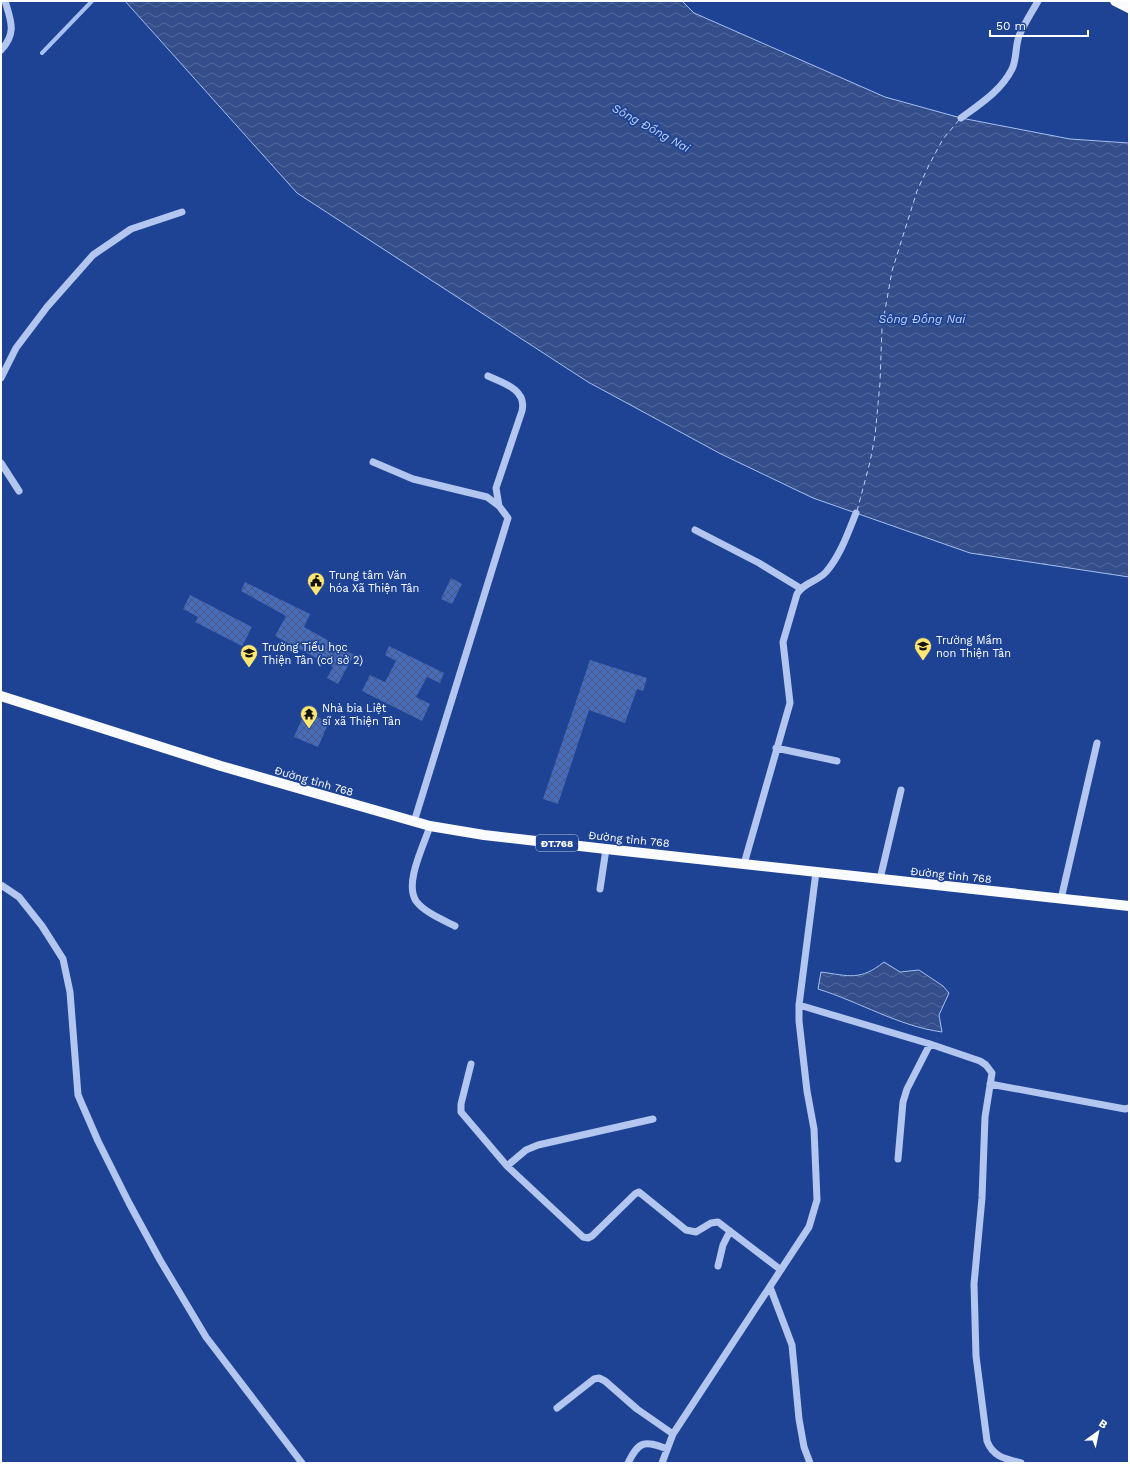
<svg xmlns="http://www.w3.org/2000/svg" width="1130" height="1464" font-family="'Work Sans',sans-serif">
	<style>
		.water { fill: url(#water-waves); stroke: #a5bff0 }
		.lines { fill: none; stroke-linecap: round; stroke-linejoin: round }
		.stream { stroke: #a5bff0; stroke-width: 4 }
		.ferry { stroke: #bed0f5; stroke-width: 1; stroke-dasharray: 5 4; stroke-linecap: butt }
		.building { fill: url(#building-cross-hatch) }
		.minor { stroke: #b2c6ef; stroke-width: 7 }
		.major { stroke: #fafbff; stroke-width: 10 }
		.labels { text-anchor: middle; stroke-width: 3.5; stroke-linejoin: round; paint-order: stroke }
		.shield { fill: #1e4395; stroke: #bcc7df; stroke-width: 1 }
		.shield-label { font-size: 10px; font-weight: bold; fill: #fff }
		.poi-label { font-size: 11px; fill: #fff; stroke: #1e4395; text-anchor: start }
		.street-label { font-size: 11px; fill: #fff; stroke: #1e4395 }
		.water-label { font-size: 12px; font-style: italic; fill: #bed0f5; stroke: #1e4395 }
	</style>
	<defs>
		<pattern id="water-waves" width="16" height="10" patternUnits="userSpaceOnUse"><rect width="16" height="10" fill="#334e8b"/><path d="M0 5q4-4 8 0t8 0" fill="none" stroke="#52699c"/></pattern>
		<pattern id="building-cross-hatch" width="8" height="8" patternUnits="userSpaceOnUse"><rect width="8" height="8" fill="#476cbc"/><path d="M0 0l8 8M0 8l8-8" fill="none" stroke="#4a5a7e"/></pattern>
	</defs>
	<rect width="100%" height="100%" fill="#1e4395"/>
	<path class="water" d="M125,1h557l12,12 191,84 76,21 109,21 59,4v434l-159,-24 -157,-55 -92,-44 -133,-72 -291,-189z
		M884,962l16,10 19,-2 24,16 6,7 -10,22 3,17c-44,-6 -82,-30 -124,-43l3,-17c29,4 39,9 63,-10z"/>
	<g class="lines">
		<path class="stream" d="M42,53l50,-52"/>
		<path class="ferry" d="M857,511l13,-49 5,-26 5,-53 2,-56 10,-56 25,-80 12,-26 14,-26 16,-19"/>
	</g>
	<path class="building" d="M451,578l11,6 -10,20 -11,-5z
		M245,582l65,32 -6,13 50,28 -16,29 -11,-6 6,-11 -58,-31 11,-20 -45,-25z
		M190,595l62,32 -10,19 -47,-24 3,-5 -15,-8z
		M389,646l55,27 -4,10 -13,-6 -11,20 14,7 -8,17 -60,-30 8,-16 15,7 11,-21 -11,-6z
		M590,660l57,18 -4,13 -6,-2 -12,34 -36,-13 -31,94 -15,-5z
		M305,712l24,10 -11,25 -24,-10z"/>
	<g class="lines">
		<path class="minor" d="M1,50c16,-17 10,-29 4,-49
			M961,118c19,-14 40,-27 51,-49 5,-10 3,-22 7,-33 5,-12 13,-24 19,-35
			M488,376c16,7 39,14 34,35l-26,77 3,18
			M1,378l15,-30 31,-41 46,-52 38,-26 51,-17
			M373,462l40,17 74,18 12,9 9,12 -94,304
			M1,463l18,28
			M695,530l64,33 41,25
			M776,748l61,13
			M430,826c-6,19 -26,57 -14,75 8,11 27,19 39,25
			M744,864l46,-161 -7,-61 14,-48c7,-12 20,-12 29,-22 14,-16 22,-39 30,-59
			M880,879l21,-89
			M1,885l18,12 23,29 21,33 7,33 8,103 20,46 31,62 31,57 46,77 96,126
			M600,889l6,-40
			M1061,899l36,-156
			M799,1005l131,39 50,17 6,4 6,8 -7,44 -3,81 -8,86 2,72 11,85c6,16 19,18 34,22
			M471,1064l-10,40v8l46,54 76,71 5,1 4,-2 43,-42 4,-2 47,38 10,2 15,-9 7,-1 63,48
			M990,1084l135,25 4,-1
			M898,1159l5,-57 4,-13 23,-45
			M507,1166l19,-16 12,-5 115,-26
			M718,1266l5,-21 7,-14
			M770,1287l22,58 7,74 5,28 6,16
			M557,1408l37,-29 5,-1 6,3 32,28 36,25
			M628,1463c11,-22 16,-23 39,-14
			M662,1463l11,-29 136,-207 8,-27 -3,-71 -7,-38 -8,-70v-16l17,-133"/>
		<path class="major" d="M1115,1l14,7
			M1,696l220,70 209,60 54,9 122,14 523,57"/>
	</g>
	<defs>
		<g id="civic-pin" transform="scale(0.9)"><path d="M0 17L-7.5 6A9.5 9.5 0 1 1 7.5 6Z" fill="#fde772" stroke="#1e4395"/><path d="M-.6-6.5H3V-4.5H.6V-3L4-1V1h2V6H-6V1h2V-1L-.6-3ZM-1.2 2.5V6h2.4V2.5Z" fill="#111"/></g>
		<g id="school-pin" transform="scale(0.9)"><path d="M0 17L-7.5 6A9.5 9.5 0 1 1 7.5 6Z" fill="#fde772" stroke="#1e4395"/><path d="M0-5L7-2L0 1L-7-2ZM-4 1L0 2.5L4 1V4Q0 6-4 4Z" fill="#111"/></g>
		<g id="temple-pin" transform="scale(0.9)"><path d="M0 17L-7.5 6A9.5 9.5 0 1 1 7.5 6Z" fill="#fde772" stroke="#1e4395"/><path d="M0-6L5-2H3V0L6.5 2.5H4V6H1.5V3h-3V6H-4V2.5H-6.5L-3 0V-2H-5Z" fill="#111"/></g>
	</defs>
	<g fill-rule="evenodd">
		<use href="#civic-pin" x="316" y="581"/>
		<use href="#school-pin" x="923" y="646"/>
		<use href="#school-pin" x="249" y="653"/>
		<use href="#temple-pin" x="309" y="714"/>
	</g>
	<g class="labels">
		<rect class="shield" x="536" y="835" width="42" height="16" rx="3"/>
		<g class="shield-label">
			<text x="557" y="847">ĐT.768</text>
		</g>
		<g class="poi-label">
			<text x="329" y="579">Trung tâm Văn<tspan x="329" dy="13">hóa Xã Thiện Tân</tspan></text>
			<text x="936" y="644">Trường Mầm<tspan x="936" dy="13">non Thiện Tân</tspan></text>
			<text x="262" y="651">Trường Tiểu học<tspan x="262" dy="13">Thiện Tân (cơ sở 2)</tspan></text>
			<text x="322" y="712">Nhà bia Liệt<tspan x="322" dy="13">sĩ xã Thiện Tân</tspan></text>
		</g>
		<g class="street-label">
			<text transform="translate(314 781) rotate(16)" y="4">Đường tỉnh 768</text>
			<text transform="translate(629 839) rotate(6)" y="4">Đường tỉnh 768</text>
			<text transform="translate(951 875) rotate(6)" y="4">Đường tỉnh 768</text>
		</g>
		<g class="water-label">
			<text transform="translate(651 128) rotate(29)" y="4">Sông Đồng Nai</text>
			<text x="922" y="323">Sông Đồng Nai</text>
		</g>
	</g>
	<rect width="1130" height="1464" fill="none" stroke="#ffffff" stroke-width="4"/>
	<g transform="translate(1098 1432) rotate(33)" stroke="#1e4395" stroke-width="3" paint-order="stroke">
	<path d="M0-3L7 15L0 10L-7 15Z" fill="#ffffff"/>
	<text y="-6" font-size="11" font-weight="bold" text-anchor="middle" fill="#ffffff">B</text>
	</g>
	<path d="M990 30v6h98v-6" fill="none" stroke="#ffffff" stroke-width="2"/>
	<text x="996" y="30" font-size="12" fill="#ffffff" stroke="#1e4395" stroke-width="3" paint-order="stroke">50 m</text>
</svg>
